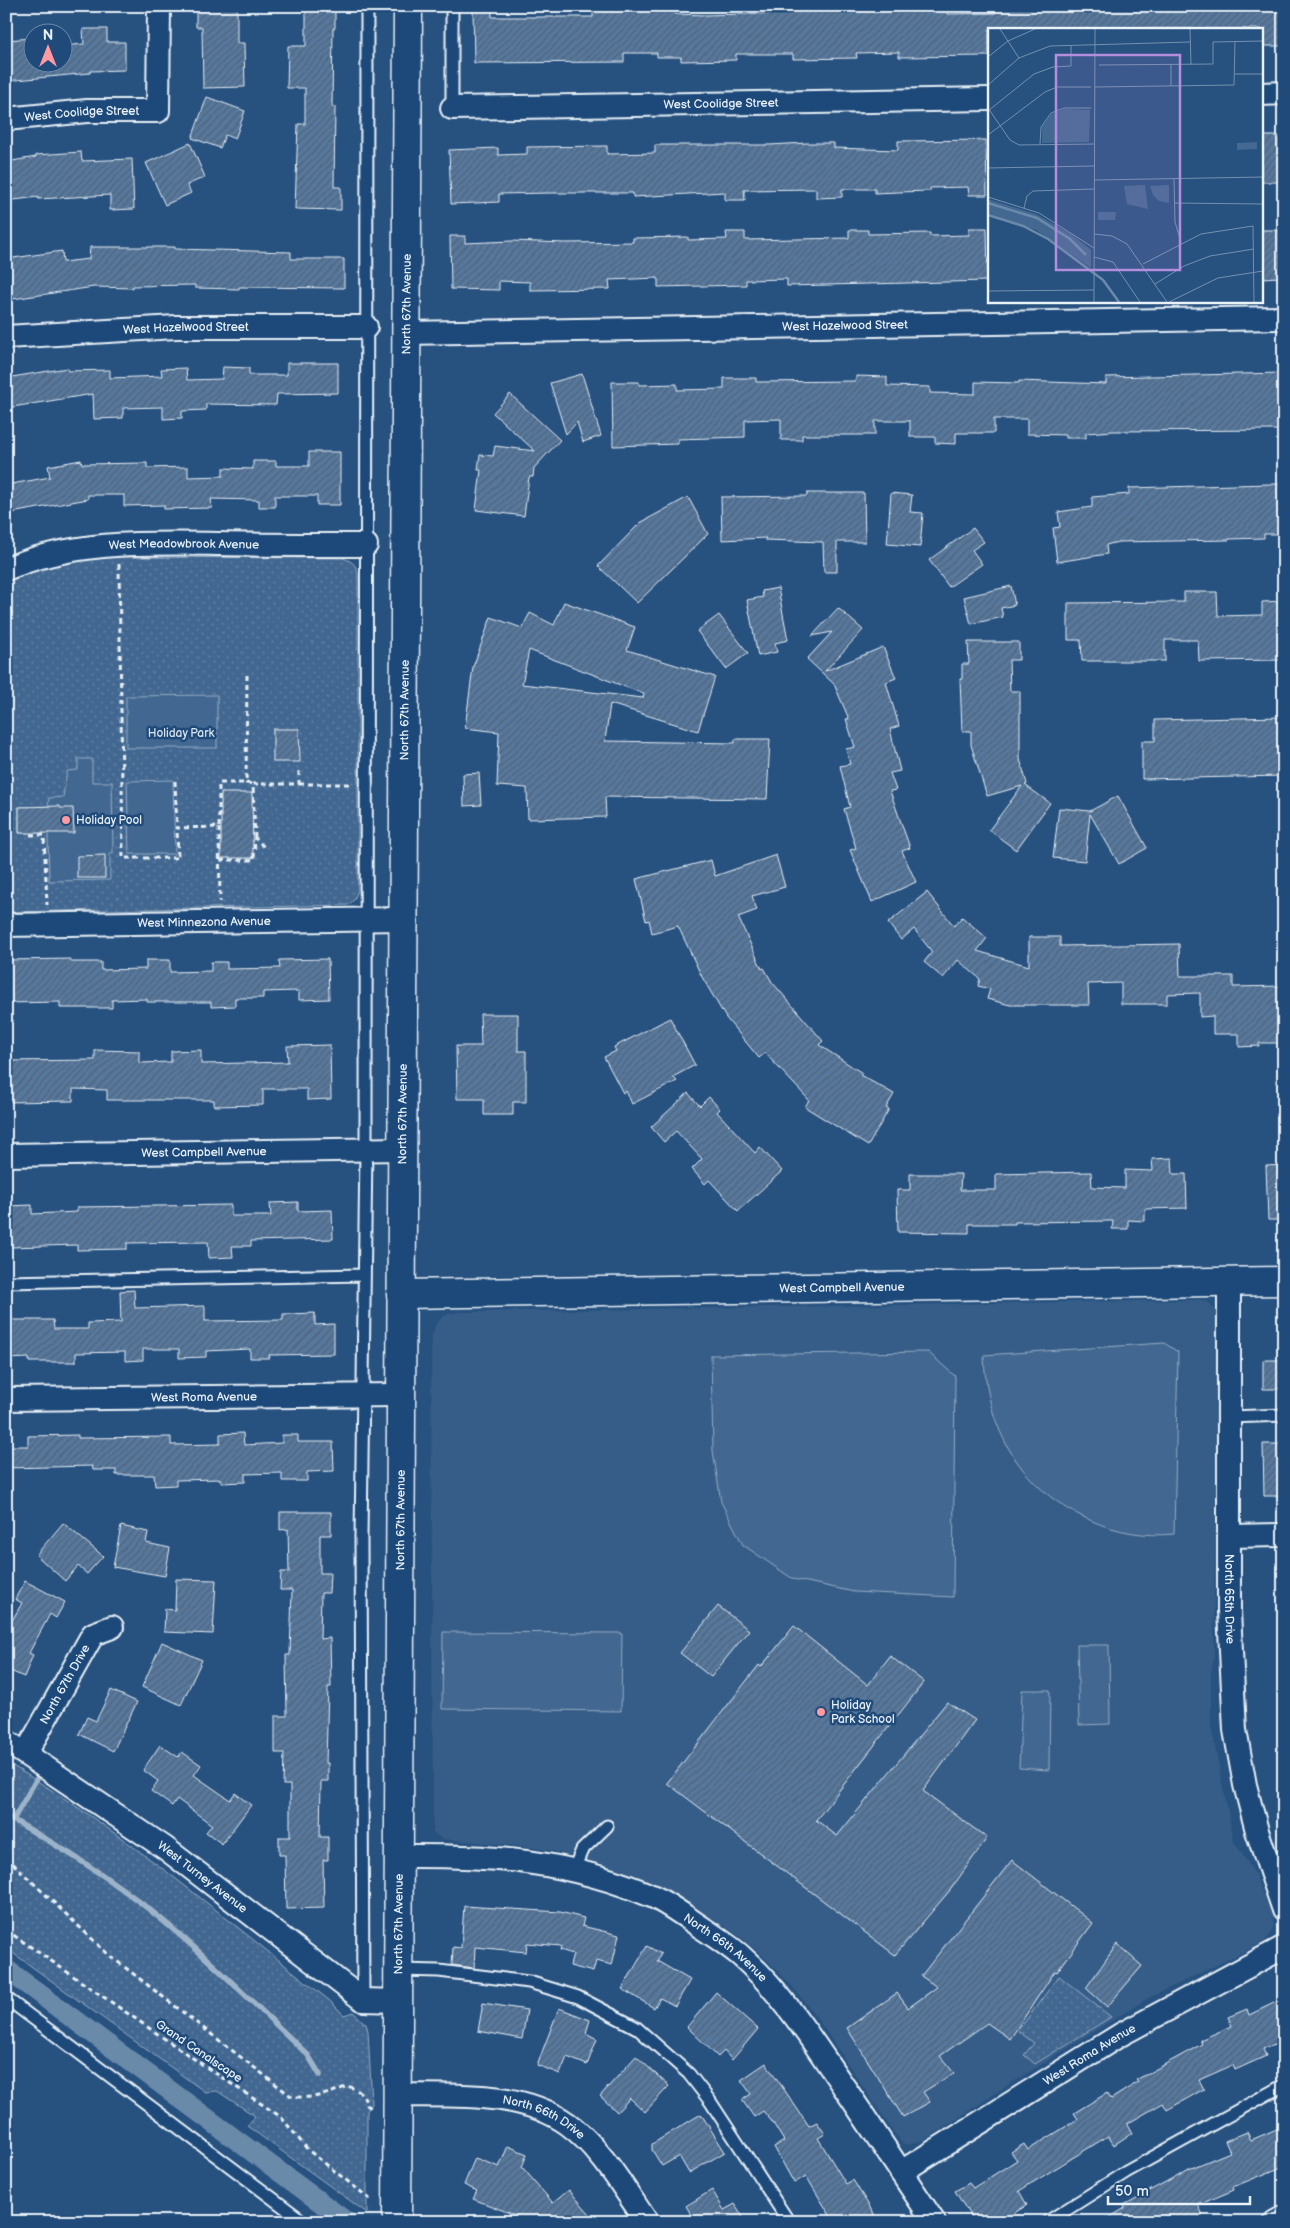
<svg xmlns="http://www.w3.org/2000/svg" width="1290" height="2228" font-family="'Balsamiq Sans',sans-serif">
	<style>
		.built { fill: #355d88 }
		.park { fill: url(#park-dots); stroke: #96acc4 }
		.pitch { fill: #436891; stroke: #96acc4 }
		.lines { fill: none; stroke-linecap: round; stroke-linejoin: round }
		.stream { stroke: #9db3c9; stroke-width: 5.5 }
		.canal { stroke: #6b8aaa; stroke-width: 20 }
		.building { fill: url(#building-hatch); stroke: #e8f1f8; fill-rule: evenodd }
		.service-casing { stroke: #e8f1f8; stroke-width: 15 }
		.minor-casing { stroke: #e8f1f8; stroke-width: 26 }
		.tertiary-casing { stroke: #e8f1f8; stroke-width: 31 }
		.secondary-casing { stroke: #e8f1f8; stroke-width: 31 }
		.path { stroke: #e8f1f8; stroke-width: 3; stroke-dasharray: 5 4; stroke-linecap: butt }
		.service { stroke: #1f4a7a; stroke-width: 11 }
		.minor { stroke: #1f4a7a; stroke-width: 22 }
		.tertiary { stroke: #1f4a7a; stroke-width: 28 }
		.secondary { stroke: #1f4a7a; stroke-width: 28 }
		.poi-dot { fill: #ff9aa2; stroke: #1f4a7a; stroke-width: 2 }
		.labels { text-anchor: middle; stroke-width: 5; stroke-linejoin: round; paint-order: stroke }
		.street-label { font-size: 12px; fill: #e8f1f8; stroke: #1f4a7a }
		.park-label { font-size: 12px; fill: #d8e3ee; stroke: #1f4a7a }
		.poi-label { font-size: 12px; fill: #e8f1f8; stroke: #1f4a7a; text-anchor: start }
		.inset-river { fill: none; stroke: #6b8aaa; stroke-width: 2.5 }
		.inset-road { fill: none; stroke: #7491af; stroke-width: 1 }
		.view { fill: #b28edc; fill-opacity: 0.15; stroke: #b28edc; stroke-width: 2.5 }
		.inset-edge { fill: none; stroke: #e8f1f8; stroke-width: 2.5 }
	</style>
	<defs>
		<pattern id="park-dots" width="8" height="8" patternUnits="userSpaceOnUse" patternTransform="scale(1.25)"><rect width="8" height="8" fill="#436891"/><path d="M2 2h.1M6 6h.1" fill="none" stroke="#5e7ea1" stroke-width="1.8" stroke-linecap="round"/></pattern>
		<pattern id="building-hatch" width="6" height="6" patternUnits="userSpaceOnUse" patternTransform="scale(1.25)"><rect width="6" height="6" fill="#57789d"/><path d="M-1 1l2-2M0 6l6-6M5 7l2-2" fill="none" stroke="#4f6278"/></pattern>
	</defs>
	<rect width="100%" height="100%" fill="#27517f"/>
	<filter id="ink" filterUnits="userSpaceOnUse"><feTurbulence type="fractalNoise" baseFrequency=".02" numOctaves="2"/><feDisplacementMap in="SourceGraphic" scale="10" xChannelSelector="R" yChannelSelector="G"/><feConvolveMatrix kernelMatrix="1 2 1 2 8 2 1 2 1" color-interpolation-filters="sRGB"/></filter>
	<g filter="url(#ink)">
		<path class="built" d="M1199,1300l8,1 7,7 3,9 -3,339 -3,18v52l23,116 20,30 18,42 2,13 -3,7 -7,8 -119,58 -146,91 -72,48 -20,6 -6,-3 -9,-12 -75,-112 -26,-33 -24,-25 -24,-21 -29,-20 -48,-28 -31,-15 -32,-12 -50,-13 -32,-5 -80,-7 -8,-7 -2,-494 4,-12 7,-9 9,-4 12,-1z"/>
		<path class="park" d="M122,557l221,1c9,3 14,7 15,17v315l-4,10 -6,5 -342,7v-329c36,-19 76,-24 116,-26z
			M6,1762c116,68 219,156 324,239l14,14 9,-3 13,12 2,7 4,73 -5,7v102l-120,-87 8,-10 -38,-25 -12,1 -199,-144z
			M1059,1976l52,41 -76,47 -11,-9 10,-12 -16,-12z"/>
		<path class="pitch" d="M217,695v53h-91v-52z
			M78,759h14v23h20l1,71h-3v27l-61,1 -1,-48h-29v-26l29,-1 1,-8 14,-1 4,-26 11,-1z
			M173,780l2,74h-46l-2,-73z
			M1164,1343l14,9 -4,182c-28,3 -57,-2 -82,-13 -70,-30 -106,-91 -108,-166z
			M928,1352l27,24 -2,221 -99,-5 -61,-13 -50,-34 -22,-43 -8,-51 -2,-96z
			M443,1632l179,1 -1,78 -179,-2z
			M1077,1645h32l1,79 -31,1z
			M1022,1690h28l-1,80 -30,-2z"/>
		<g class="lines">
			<path class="stream" d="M6,1816c50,28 100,59 144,94 56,45 106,96 158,145l12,20
				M13,1820l27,-47"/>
			<path class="canal" d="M6,1969l341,253"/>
		</g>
		<path class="building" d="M196,6h41v37h7l1,44 -42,1 -1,-61h-6z
			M306,6h29v22h-2l-1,79h3l-1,80h7v23l-46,-1 3,-85h7v-36h-18l1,-42h18z
			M656,6h19v8l30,1 194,-5v-4h48v8l48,-1 -1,-6h15v2l69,-1v-2h112l1,6 46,-2v-4h47v40h-22v-17h-273v27l-90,1v-5l-43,1 1,5 -64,1v-5h-57v6l-55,1v-4h-24v-4h-33v9l-150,1 -1,-54h19v8h101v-6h63z
			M83,29h24v13h18v28l-35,1v2l-84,8v-41l26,-2v24h30v-16l22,-2z
			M207,97l38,14 -10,28 -10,-4 -5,13 -28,-10z
			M1261,136h18v46h-18z
			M986,140l1,55h-18l-1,-8 -38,1v3l-32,1 -23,1v-4h-33v8l-26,1v-9l-72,1 1,10h-20v-8l-92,5v-4h-83l-51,1v8l-48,2 -2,-54 49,-2v7l29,-1v-7l80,-1v8l48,-1v-8h114l38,-2h27v5l64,2v-9z
			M190,143l15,34 -18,8 4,8 -26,12 -19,-42z
			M81,152l1,9 50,-2 2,50 -24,1v-15l-72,4v-2l-32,4v-39l30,-5v-2z
			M969,228h18l1,53 -201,5v-7l-41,1v5l-88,2v-9l-49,2 1,9 -80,1v-8l-31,-1v9l-48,-1 -1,-53h15v7l47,-2 53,2 68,-1v-4l55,-1v3l39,-1 -1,-7h19v8l104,-2v-8h19v4l62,-1v3l39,-1z
			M1261,230h18l1,47 -19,1z
			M90,247h85v2l116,3v7h53v29l-105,-1v2l-44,-1v-3l-62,1v2l-39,-1 -88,13v-41l56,-8 1,11 26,-3z
			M287,363h51v30l-61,1 -1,11 -70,-1v6l-24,1v7l-19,1v-12l-40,1v10l-29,1 -1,-25 -87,14v-30l61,-10 1,3 42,-1v8l52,-2 -1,-7 25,-1 1,12 35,-1 1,-12 26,1v7h38z
			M1284,373v57l-171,1 -27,2v5h-20v-3l-39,-1v-15h-33v14h-38v11l-21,-1v-6h-25v-16h-35v14h-73v5h-21v-21l-36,1v17l-67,2v5l-65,2 -1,-64h27v3l38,-1v6l47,-1v-11h32v4l100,-1v-5l31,1v9l43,1v6l45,1v-12l44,1v-2l87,3v-7z
			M582,374l19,62 -18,6 -6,-20 -11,12 -16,-51z
			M510,394l50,46 -26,28 -1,9h-4l-5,39 -48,-6 5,-40h-3l2,-15 13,1 2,-10 40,5 -42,-38z
			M309,452h31v53h-23v-9h-42v11h-16v-7l-48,-1 1,9 -48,1v-4l-40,1v-11h-36v4l-82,15v-29l44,-8 -2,-11 33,-6 1,4 65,-1v5l41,-1v10l35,-1v-8l30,1v-8h23v5h33z
			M1269,484h15v50h-20v4l-35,1v1l-111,2 -12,3 1,9 -50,8 -4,-34 7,-1 -2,-15 34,-5v-10l37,-3v-6z
			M807,493h57l1,49h-28v30h-13l-1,-30 -58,-2 1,-2 -44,2 -1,-43 86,-1z
			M891,493l21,2 -2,17 13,1 -3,34 -33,-3z
			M688,497l20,37 -71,69 -39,-37 42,-43z
			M973,528l11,14 -12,8 10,14 -33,23 -20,-27z
			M1011,586l4,19 -14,3 2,9 -32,7 -7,-27z
			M778,588l10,52 -13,3 2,9 -19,4 -11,-56 16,-3 -1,-6z
			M1184,592h33l1,24 44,-1v-13l22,-1v59l-85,1 -1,-21h-33v21h-83l-1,-21h-13v-37l116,-1z
			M564,602l71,25 -8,23 88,27 -17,54 -88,-27 -5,37 130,2v-4h35l-3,60 -162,-2 1,20 -78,2 -1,-31 -30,-2 2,-54 -34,-4 8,-61 18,-50 31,11 8,-15 24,12zM529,650l115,44 -1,4 -121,-14z
			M838,608l25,22 -38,41 58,-24 13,31 -10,4 13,44 -9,3 10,42 -10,2 6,17 -6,1 20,57 -8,3 14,31 -44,20 -22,-52 6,-2 -12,-39 6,-2 -10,-41 10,-2 -4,-15 9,-2 -9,-28h3l-15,-35 -27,-25 25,-27 -20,4z
			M719,615l29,38 -22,16 -29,-38z
			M968,642h51v18h-10l1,31h10v68l7,25 -2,1 25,18 -34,47 -27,-20 33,-44 -35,10 -16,-51v-14h-9l-2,-52h2v-15h7z
			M1281,717l3,59 -142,3v-38h13v-21z
			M273,729h26l1,33h-27z
			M479,773l2,32 -17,1 -1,-32z
			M221,793h31l1,65h-32z
			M1118,796l29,52 -28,16 -29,-50 -5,47 -32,-3 6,-50 31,3z
			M60,806v2h13l1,25h-55v-26z
			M105,855v23h-28v-22z
			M776,855l9,32 -33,9 5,14 -19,7 24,52 2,-1 8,14 51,59 -4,4 43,28 -2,2 34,19 -8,14 3,1 -21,37 -63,-39 4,-7 -44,-47 -6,5 -33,-40 -24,-41 -24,-51 -26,7 -3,-13 -3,1 -10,-42 75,-19 4,16z
			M927,892l27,34 8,-9 25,21 -10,13 52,15v-29h31v9l119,-2 1,32h53v11l51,-1v57h-25v3l-20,1v-13h-26v-18l-13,1v-24l-33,1v10h-46v-21l-33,1 1,21h-79l-23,-6 3,-10 -12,-3 2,-7 -22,-19 -15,18 -19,-16 8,-10 -18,-23 -13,11 -13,-17z
			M71,959v3h30v8l45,-1v-9h24v12l41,-1v-9h16v7l53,-1 -1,-8 49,-1 1,40 -30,1v-9l-36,1v6h-28v8l-24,1v-5h-64v-3l-35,1v8h-52v-6l-54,1v-43z
			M480,1014h38v37h8v51h-13v13h-29v-16h-27l-1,-53h25z
			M670,1018l25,47 -22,12 4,4 -45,23 -6,-13 -3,2 -19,-36 12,-6 -2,-4z
			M330,1045l1,54 -24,1v-11h-44v16l-49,1v-6h-107v-10l-34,-1v12l-67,1v-41l89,-1v-10l44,1v12l32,-1v-11l30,-1v14l87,-2 -1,-16z
			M688,1093l12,13 9,-9 11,12 -3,3 38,41 5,-6 22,24 -44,40 -29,-31 -4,4 -13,-15 10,-10 -26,-28 -12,11 -13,-15z
			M1172,1158l1,16h13l1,34 -42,1v12l-17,-1v9h-16l1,-8 -98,1v2h-46v9l-71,-1 -1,-42h13v-16h51l-1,16h36v-16l95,-2 1,15 33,1v-18l28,1 -1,-12z
			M1284,1165v55h-16l-2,-54z
			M298,1202v9l34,-1 1,29 -82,2v5h-19l1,11 -24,1 -1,-16 -81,1v6l-50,1v-5l-67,2 -2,-41 24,-1v9l45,-2v-5l154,-2v11h40l-1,-13z
			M134,1290l1,18 70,-2v15l78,-1v-6l32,-1v12l19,-1v30l-65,1 1,3h-20v-9l-44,2v6l-27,1v-9h-36v11l-18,1v-9l-49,1v9h-47v-4l-23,1v-39h47l1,9h34v-6l33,-1 -1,-31z
			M1263,1360h21v29h-21z
			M243,1433l1,12 38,-2v-8h16v7h35l1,29 -27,1v9h-25v-8l-37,1v8l-24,1v-4l-45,1v5l-21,1 -1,-11h-38v-5h-23l-1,-4 -86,2v-22h22v-10l50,-1v3l93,-1v8l49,-1v-10z
			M1263,1444h21v52h-20z
			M280,1512h51v23h-11v38h10l-1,20h-8l-1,46 10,-1 1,49h-3l-2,76h2v18h-7l-1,56h8v23h-5l1,48 -38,1 -1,-54h-6v-18h11v-52h-7l1,-32h-9v-37h12l-1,-61h4l2,-65h-12l1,-18h8l-1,-43 -8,1z
			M63,1523l40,33 -16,18 -9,-8 -13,15 -29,-26z
			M121,1526l27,6 -2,11 24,5 -5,28 -52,-9z
			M176,1579l40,1 -3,54 -49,-2 1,-23 10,1z
			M25,1581l40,21 -9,16 -6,-4 -21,39 4,2 -9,22 -18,-8v-38l16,-28 -7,-4z
			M718,1606l31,24 -38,47 -31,-24z
			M794,1626l74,59 22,-29 34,26 -108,138 21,16 110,-134 28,18 -52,71 64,47 -36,51 -56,66 -228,-172 92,-118 2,2z
			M162,1642l40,18 -21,45 -39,-18z
			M111,1690l26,12 -24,49 -34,-17 8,-17 9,4z
			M160,1745l18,12 4,-5 19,13 -7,10 36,25 5,-7 16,12 -29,39 -16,-12 6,-7 -35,-26 -5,7 -21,-15 7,-10 -15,-11z
			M1012,1860l81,63 -36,49 -2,-1 -45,68 -23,-16 -47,33 14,17 -31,19 7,10 -27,15 -56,-89 50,-35 11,15 29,-21 -16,-11z
			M464,1906l96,6 24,6 -2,8 37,9 -7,30 -16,-4 -3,11 -23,-6 3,-12 -13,-4 1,-4 -34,-3 -1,9 -51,-5 -1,21 -22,-3 1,-18 8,1z
			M1117,1944l25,22 -35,41 -21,-19z
			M647,1946l14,8 -4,7 33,19 -15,26 -15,-8 -6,10 -32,-19z
			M716,1992l42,37 -26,31 -8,-9 -6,6 -31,-30z
			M1276,2002l3,5 5,-2v35l-21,9 3,7 -31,14 -2,-5 -34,15 5,9 -37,21 -4,-7 -36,21 5,9 -18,12 -6,-9 -89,55 8,14 -27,17h-26l-19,-31 14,-8 4,5 44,-28 -6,-8 13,-8 4,6 50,-31 -4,-6 33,-20 4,6 27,-17 -2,-2 66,-36 -2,-4 32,-14 -4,-9 19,-8 2,6z
			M483,2003l44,7 -5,29 -44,-8z
			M559,2008l31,12 -4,13 11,6 -10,26 -20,-8 -7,17 -23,-9z
			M636,2056l33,30 -24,26 -15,-14 -13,14 -17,-16z
			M766,2063l43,63 8,-4 8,12 -7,4 28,46 7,-4 26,42h-45l-28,-46 -12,7 -20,-36 10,-6 -11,-18 -10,-12 -9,6 -12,-17 9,-6 -10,-14z
			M701,2114l24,38 -36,21 -10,-17 -17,10 -10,-16v-6z
			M1284,2126v40l-51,21 1,3 -36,15 5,10 -12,7h-89l23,-14 -1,-3 65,-36 41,-17 -5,-11 22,-9 4,8z
			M508,2146l19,8 -5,13 31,36 16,-13 28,32h-77l-5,-7 -42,-16 4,-8 -13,-6 11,-27 24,9z
			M712,2190l12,20 11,-6 11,18h-50l-10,-16z"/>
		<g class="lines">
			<g class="service-casing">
				<path id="service" d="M452,108v-102
					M6,1282l358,-7
					M1230,1417l54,-2
					M573,1871l9,-21 25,-24
					M399,1970l40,1 90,11 49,15 59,31 52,46 21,27 79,121
					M6,1998l298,224
					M363,2000l-2,-462 5,-389 1,-1143
					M1047,2222l79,-50 158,-87"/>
			</g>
			<g class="minor-casing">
				<g id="minor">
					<path d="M1261,94l23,-1"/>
					<path id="s1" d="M452,108l537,-9"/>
					<path id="s2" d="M6,119l81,-8h71l1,-105"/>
					<path id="s3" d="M405,333l879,-15"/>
					<path id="s4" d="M6,337l170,-10h190"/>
					<path id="s5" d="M6,569c68,-29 142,-26 214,-25 49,1 97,1 146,1"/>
					<path id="s6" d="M6,925l396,-6"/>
					<path id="s7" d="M6,1155l396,-6"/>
					<path id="s8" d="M1229,1283v328l6,119 10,55 12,46 27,79"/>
					<path id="s9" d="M6,1399l394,-4"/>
					<path d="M1230,1536l54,-1"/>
					<path id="s10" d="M6,1741l159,107 198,152 35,1"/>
					<path id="s11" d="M26,1753l67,-119 19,-7"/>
					<path id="s12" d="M399,1856c90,-1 170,4 255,41 14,7 28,17 41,26 16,11 32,21 46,33 43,38 73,88 105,134 30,44 59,88 88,132"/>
					<path id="s13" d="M398,2095c55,1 122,-5 170,29 33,24 56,65 79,98"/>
					<path id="s14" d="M901,2172l219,-137 164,-88"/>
					<path d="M1275,2222l9,-5"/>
				</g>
			</g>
			<g class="tertiary-casing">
				<g id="tertiary">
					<path id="s15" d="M401,1294l883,-13"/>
				</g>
			</g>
			<g class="secondary-casing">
				<g id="secondary">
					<path id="s16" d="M397,2222l11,-2216"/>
				</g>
			</g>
			<path class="path" d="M119,564l4,294h55l-1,-30
				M247,675l-1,108 7,1
				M175,781l2,47 42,-1 1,75
				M299,784h54
				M219,827v-44h27
				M30,835h14l3,70
				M255,838l-2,-54h46v-16
				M220,860h34l1,-22 11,11
				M6,1857l103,98 182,141c23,4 36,-2 57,-10 10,4 17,8 19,19l7,5
				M6,1930l194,133 81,54 27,33 62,49"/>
			<use href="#service" class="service"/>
			<use href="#minor" class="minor"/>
			<use href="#tertiary" class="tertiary"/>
			<use href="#secondary" class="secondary"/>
		</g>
	</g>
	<g class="poi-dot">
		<circle cx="66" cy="820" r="5"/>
		<circle cx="821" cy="1712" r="5"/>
	</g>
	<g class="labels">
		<g class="street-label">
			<text dy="4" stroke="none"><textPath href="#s1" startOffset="269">West Coolidge Street</textPath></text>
			<text dy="4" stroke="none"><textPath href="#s2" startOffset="76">West Coolidge Street</textPath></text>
			<text dy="4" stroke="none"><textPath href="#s16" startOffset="1918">North 67th Avenue</textPath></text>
			<text dy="4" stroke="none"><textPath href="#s3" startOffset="440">West Hazelwood Street</textPath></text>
			<text dy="4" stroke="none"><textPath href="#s4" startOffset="180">West Hazelwood Street</textPath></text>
			<text dy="4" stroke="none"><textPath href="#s5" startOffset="181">West Meadowbrook Avenue</textPath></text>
			<text dy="4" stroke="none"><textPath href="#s16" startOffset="1512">North 67th Avenue</textPath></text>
			<text dy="4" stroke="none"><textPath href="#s6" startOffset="198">West Minnezona Avenue</textPath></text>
			<text dy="4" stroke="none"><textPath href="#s16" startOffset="1108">North 67th Avenue</textPath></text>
			<text dy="4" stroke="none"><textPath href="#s7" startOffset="198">West Campbell Avenue</textPath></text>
			<text dy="4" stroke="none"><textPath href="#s15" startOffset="441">West Campbell Avenue</textPath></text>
			<text dy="4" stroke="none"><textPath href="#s9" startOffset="198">West Roma Avenue</textPath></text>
			<text dy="4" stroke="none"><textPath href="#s16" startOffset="702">North 67th Avenue</textPath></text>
			<text dy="4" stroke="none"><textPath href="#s8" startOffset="316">North 65th Drive</textPath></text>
			<text dy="4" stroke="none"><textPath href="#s11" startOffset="79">North 67th Drive</textPath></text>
			<text dy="4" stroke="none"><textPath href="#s10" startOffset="239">West Turney Avenue</textPath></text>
			<text dy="4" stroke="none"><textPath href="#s16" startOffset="298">North 67th Avenue</textPath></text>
			<text dy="4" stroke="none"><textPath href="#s12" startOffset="348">North 66th Avenue</textPath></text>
			<text transform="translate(199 2051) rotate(34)" y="4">Grand Canalscape</text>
			<text dy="4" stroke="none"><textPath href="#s14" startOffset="222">West Roma Avenue</textPath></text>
			<text dy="4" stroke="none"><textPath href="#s13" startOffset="150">North 66th Drive</textPath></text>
		</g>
		<g class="park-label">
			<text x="181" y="737">Holiday Park</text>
		</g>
		<g class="poi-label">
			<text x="76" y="824">Holiday Pool</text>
			<text x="831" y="1709">Holiday<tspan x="831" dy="14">Park School</tspan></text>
		</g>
	</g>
	<g transform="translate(988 28)">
		<rect width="275" height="275" fill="#27517f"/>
		<path d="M77,81l25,1 -1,32 -47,1v-16l9,-13zM0,171l48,15 35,20 20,16v18l-55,-38 -48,-16z" fill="#436891"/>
		<path d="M269,114v7l-20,1v-7zM157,157l3,24 -21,-5 -3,-18zM181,157v18l-10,-2 -6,-6 -3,-9zM110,184h18l-1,8h-17z" fill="#436891"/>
		<path class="inset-river" d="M0,175l49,15 33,21 16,16M0,187l35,11 25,13 55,41 16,22"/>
		<path class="inset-road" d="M12,1l19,29M202,1l1,35M0,29l20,-16 27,-12M183,36v22M111,37l114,-1v-22l50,-1M247,46h28M0,57l31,-27 31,-12 140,-4M107,59l139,-2 1,-44M0,80l22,32 9,5 75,-1M0,83l46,-37 19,-7 18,-1v-21M0,107l57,-43 12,-5h34M52,116l1,-17 10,-14 13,-5h27M0,140l106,-2M186,151l1,43 6,20M106,152l169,-3M0,169l51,16 55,35M186,175l89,1M36,180l3,-12 6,-5 61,-2M106,206l18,2 15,8 40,58M106,229l19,5 27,40M155,236l58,-30 52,-8 1,76M167,256l29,-18 26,-10 44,-7M0,263l106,-1M106,274l1,-273M181,274l49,-24 45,-7"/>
		<path class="view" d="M68,27h124v215h-124z"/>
		<rect width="275" height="275" class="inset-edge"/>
	</g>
	<rect width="1290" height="2228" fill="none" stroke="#1f4a7a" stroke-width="25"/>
	<rect x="12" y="12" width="1265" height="2203" fill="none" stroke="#e8f1f8" stroke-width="2" filter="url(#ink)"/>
	<g transform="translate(48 48)"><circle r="24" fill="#1f4a7a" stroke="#6f8dac"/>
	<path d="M0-4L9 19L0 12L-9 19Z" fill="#ff9aa2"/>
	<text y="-8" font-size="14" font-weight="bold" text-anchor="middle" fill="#e8f1f8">N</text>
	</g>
	<path d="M1108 2196v8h142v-8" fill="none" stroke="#e8f1f8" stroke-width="2.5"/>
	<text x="1115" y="2196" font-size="15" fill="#e8f1f8" stroke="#1f4a7a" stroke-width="4" paint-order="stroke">50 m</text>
</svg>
